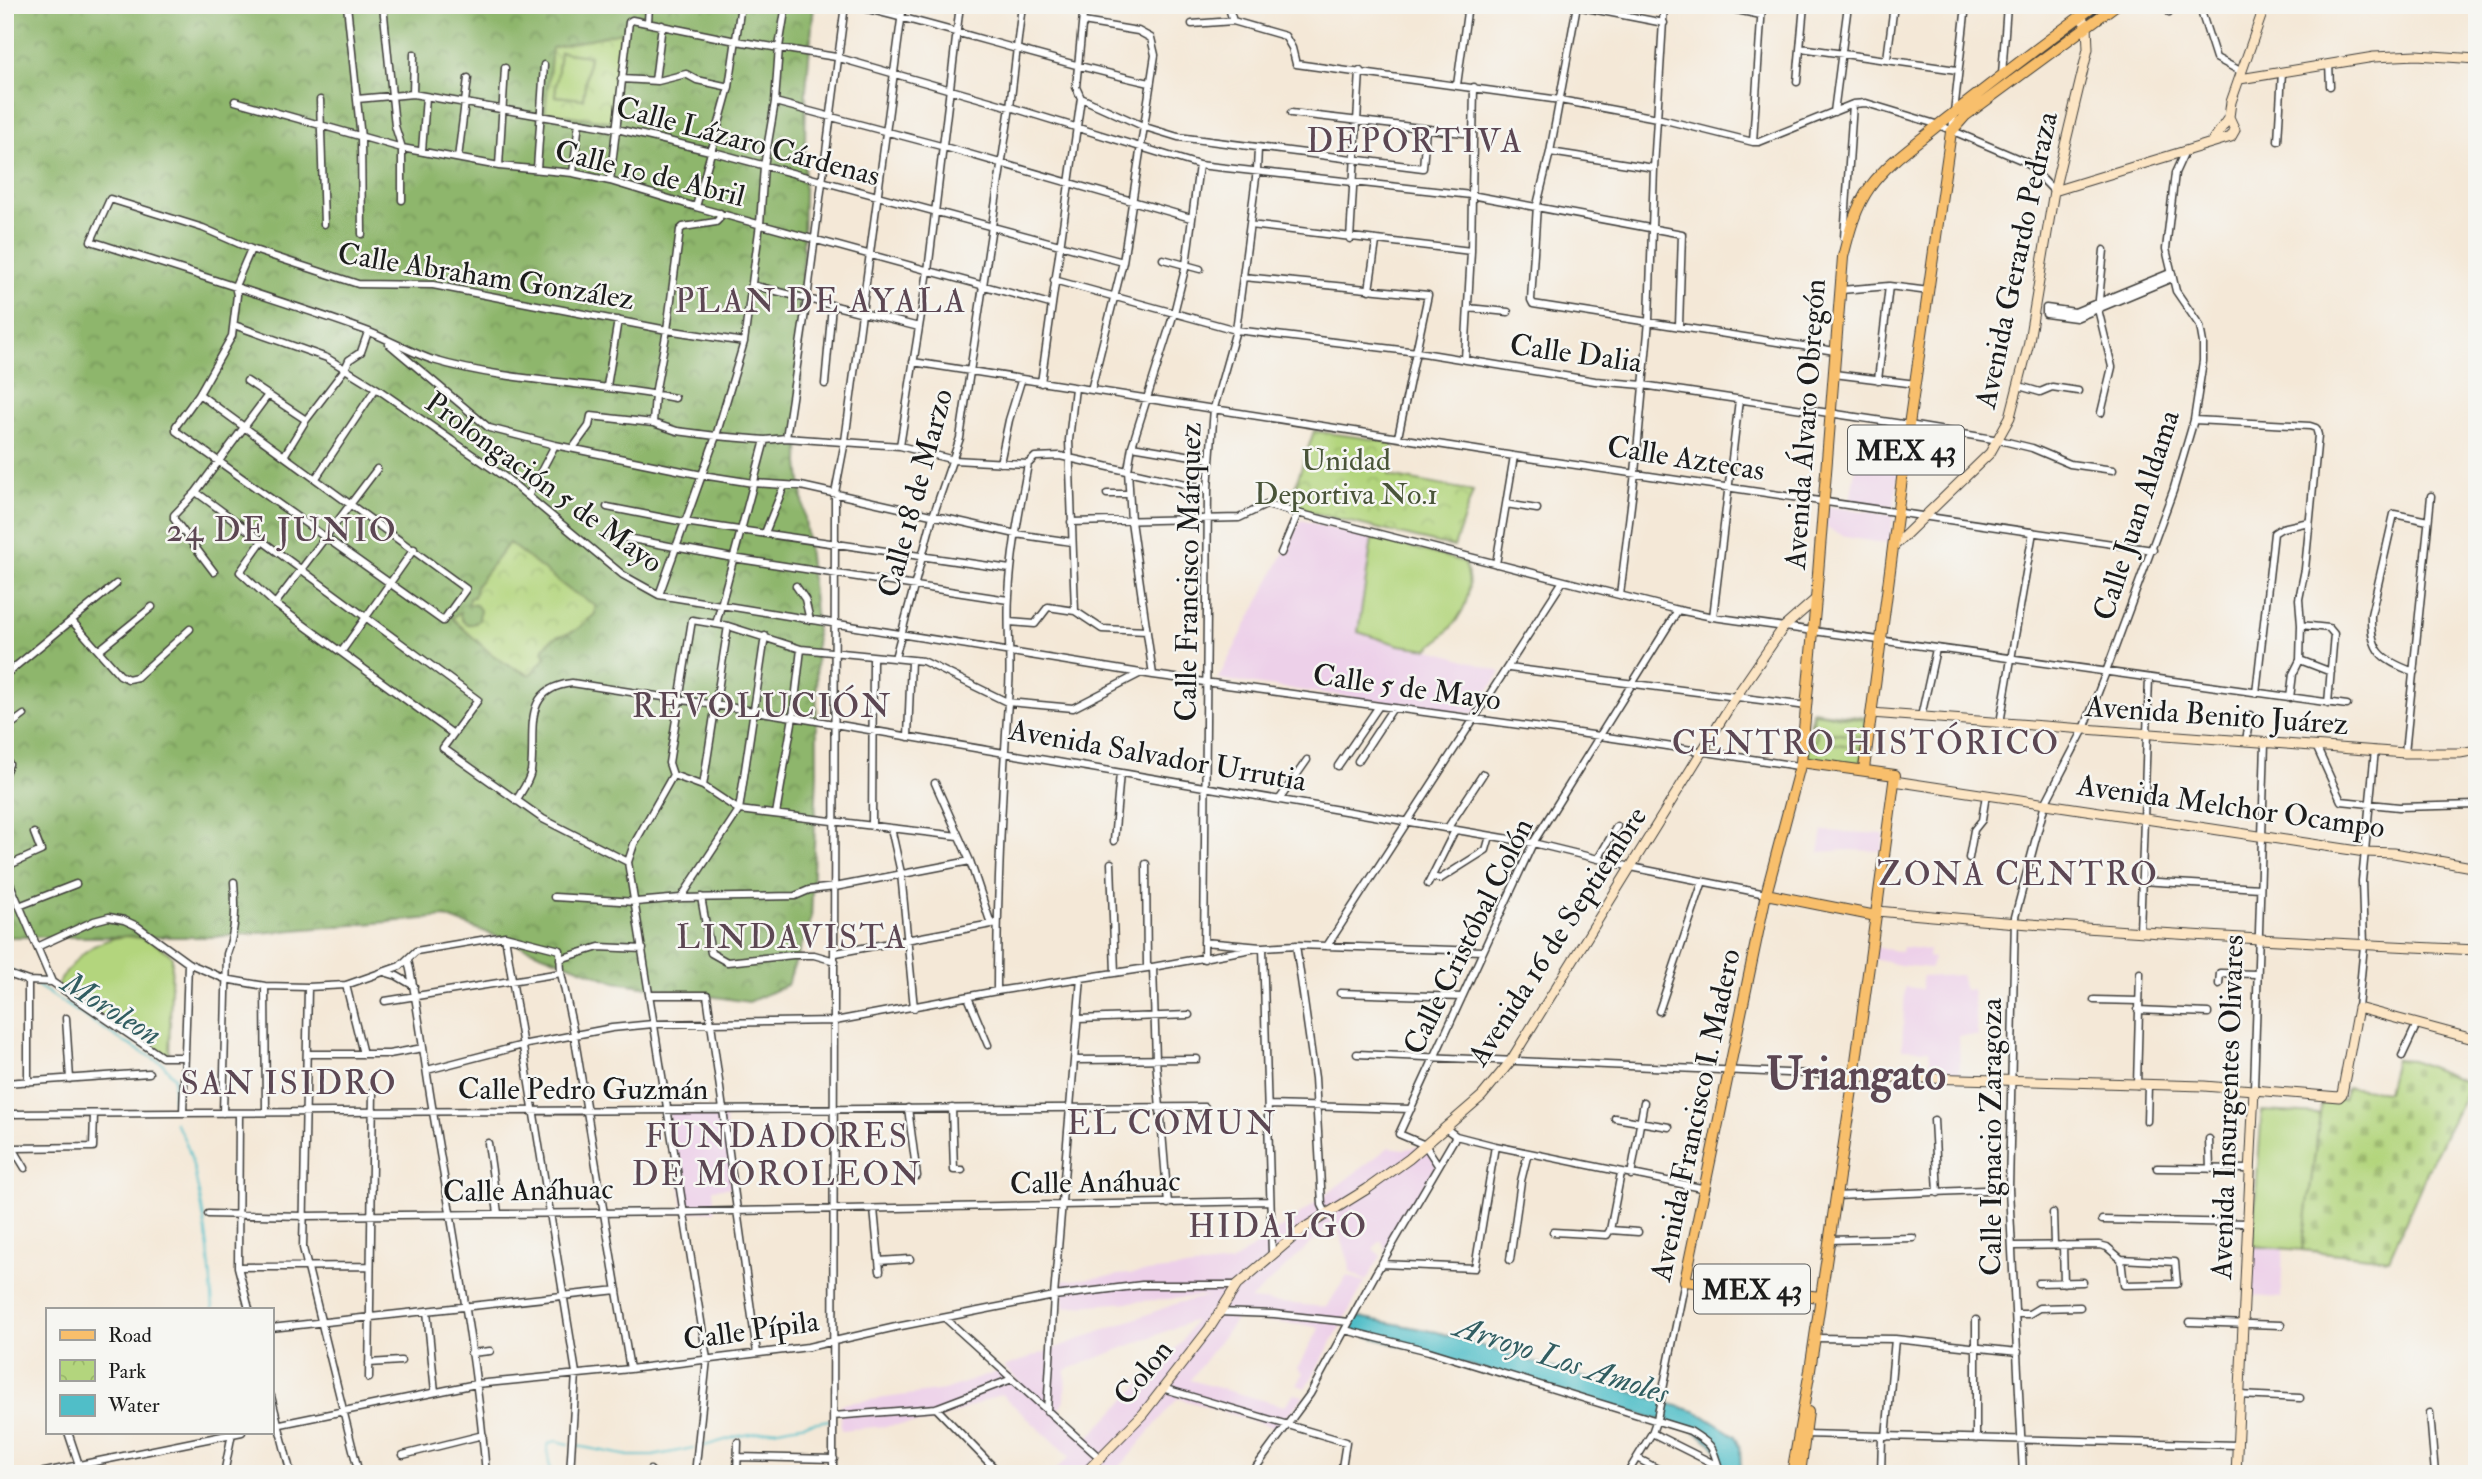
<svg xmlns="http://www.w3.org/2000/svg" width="2482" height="1479" font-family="'IM FELL Double Pica',serif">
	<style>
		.built { fill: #edd0e9; fill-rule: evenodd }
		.forest { fill: url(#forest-crowns); stroke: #556944; stroke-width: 2 }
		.cemetery { fill: url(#cemetery-stones); stroke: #68784c; stroke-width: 2 }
		.park { fill: url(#park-crowns); stroke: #68784c; stroke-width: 2 }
		.garden { fill: #b3d57d; stroke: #68784c; stroke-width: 2 }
		.water { fill: #50bec8; stroke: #366d72; stroke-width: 2 }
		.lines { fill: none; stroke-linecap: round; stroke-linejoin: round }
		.stream { stroke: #50bec8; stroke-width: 2 }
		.street-casing { stroke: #3c3b38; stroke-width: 9 }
		.secondary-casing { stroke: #3c3b38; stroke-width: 11 }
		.primary-casing { stroke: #3c3b38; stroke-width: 12 }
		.street { stroke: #fff; stroke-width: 6 }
		.secondary { stroke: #fce5c4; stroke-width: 9 }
		.primary { stroke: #f8bf6c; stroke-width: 10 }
		.labels { text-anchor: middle; stroke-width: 5; stroke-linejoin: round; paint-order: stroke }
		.shield { fill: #f6f6f2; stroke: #5d5d5c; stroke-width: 2 }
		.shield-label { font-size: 28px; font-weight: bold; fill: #1c1c1c }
		.street-label { font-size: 30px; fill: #1c1c1c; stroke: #f6f6f2 }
		.park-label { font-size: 30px; fill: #495439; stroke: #f6f6f2 }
		.water-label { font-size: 32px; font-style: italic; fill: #315d61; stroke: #f6f6f2 }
		.quarter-label { font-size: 33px; letter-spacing: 2px; fill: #5c4753; stroke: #f6f6f2 }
		.town-label { font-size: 44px; font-weight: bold; fill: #5c4753; stroke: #f6f6f2 }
	</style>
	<defs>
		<pattern id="forest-crowns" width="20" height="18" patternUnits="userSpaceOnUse" patternTransform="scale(1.75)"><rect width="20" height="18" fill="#8eb66c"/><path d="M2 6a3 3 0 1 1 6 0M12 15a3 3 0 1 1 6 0" fill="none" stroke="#739358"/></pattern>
		<pattern id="cemetery-stones" width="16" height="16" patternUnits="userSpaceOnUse" patternTransform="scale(1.75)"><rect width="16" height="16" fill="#b3d57d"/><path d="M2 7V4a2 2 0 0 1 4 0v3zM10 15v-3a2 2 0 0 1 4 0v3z" fill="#99b66b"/></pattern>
		<pattern id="park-crowns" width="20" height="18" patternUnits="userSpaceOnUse" patternTransform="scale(1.75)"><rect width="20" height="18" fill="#b3d57d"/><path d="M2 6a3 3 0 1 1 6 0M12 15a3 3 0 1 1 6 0" fill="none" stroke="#99b66b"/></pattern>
	</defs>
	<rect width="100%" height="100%" fill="#f6f6f2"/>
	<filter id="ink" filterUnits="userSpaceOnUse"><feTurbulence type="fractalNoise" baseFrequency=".0143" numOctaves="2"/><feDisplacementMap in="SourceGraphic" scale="14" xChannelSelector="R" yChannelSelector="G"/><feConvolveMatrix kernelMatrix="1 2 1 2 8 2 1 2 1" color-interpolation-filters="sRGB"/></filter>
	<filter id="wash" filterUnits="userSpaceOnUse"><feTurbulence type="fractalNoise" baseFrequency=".00686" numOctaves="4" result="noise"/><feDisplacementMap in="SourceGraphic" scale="28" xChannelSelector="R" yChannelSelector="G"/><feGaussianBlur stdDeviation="1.57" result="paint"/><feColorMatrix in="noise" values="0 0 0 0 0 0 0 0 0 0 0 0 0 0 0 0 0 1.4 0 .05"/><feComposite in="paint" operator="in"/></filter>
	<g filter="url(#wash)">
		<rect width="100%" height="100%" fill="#f4e8d7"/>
		<path class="built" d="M1856,464l43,5 -5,38 -44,-5z
			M1827,506l66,9 -3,29 -40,-6 -24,-10z
			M1301,520l71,19 -14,93 24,9 35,8h11l31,9 42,14 -28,42 -255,-35z
			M1823,831l61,3 -2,17 -35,-1 -28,2z
			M1875,947l27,5 1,-5 26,3 -1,7 5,1 -2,10 -31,-3 -27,-6z
			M1961,975l4,15 7,-1 6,47h-19l1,41 -28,-1 -3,-26 -27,-1 3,-62 17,2v-12z
			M668,1111h56l11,76 -22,2 2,22 -31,1z
			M1425,1146l13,19 -52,84 -5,-9 -8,9 8,7 -15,25 -16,-9 -1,-10 -16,-48 -2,1 2,8 -83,77 76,7 21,-31 18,6 -59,106 -9,-3 6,-12 -5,-5 22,-41 -83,-9 -47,62 94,26 10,-12 10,2 -27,32 -99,-30 -64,76h-63l19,-17 -69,-63 -68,28 -92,8 -1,-26 104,-14 56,-19 23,14 -19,-18 174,-64 31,-7 -145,11 -2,-26 169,-18 64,-45 94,-71 15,2zM1195,1320l-13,22 -96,98 -29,-29 8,-11 1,-30z
			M2252,1246l31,1 -2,51 -31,-2z"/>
		<path class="forest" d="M5,5h809l-8,84 -7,374 17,158 1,153 -6,146 -24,65 -38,17 -134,-20 -169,-65 -235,20h-206z"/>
		<path class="cemetery" d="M2395,1059l17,1 59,24 -40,79 -42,96 -87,-9 20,-152 21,1 4,-12 40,5z"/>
		<path class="park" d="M621,32l-8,90 -68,-10 7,-64z
			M1314,431l80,11 -5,34 84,15 -19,56 -166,-40z
			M509,543l59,46 27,16v9c-6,5 -12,11 -18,15 -13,9 -24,3 -34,21l3,7 -16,18 -22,-10 -18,-12 -38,-35 8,-6c0,12 10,16 19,8l1,-10 -4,-5 -8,-1 1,-6 5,-1 2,-11z
			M1812,711l56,7 -6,48 -55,-6z"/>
		<path class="garden" d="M560,52l29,4 -6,43 -28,-3z
			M1372,539h10l82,23c15,37 -8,65 -36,87l-29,-4 -41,-13z
			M1814,713l52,7 -2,17 -32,-4 -2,10 33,5 -2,17 -53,-7 2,-17h6l1,-10 -5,-1z
			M126,936c20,2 31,6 46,20l-3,101h-7l-105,-72c19,-28 34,-45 69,-49z
			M2262,1111l58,3 -18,136 -50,-4z"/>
		<path class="water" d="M1354,1316l83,16 260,80 38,24 5,11 1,27h-18l-5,-22 -7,-9 -20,-14 -345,-99z"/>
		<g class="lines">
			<path class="stream" d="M5,966l14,9
				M36,985l88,57 38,21 12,14 -1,30
				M175,1122c16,26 18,43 24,72 9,39 11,76 14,115
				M577,1446l52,10h24l40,-8
				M704,1446l35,-10 90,-16
				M551,1474l-4,-24 2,-7 7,-2 13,3"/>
		</g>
	</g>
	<g filter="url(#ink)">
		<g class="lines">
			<g class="street-casing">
				<path id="street" d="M347,5l14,133 1,96
					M383,5l12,121 7,22v52
					M851,5c100,23 198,56 299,78
					M1228,5l5,16 52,15 7,12 4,16 264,36 97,18 96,24h6l94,-38 13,-1 73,22 87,37 28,29
					M1571,5l93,18
					M1577,5l-27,147 -13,53 -6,95 2,4 302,47
					M1713,5l48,10
					M2165,5l4,7
					M2200,8l16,50 26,14
					M648,22l1,-17
					M1083,22l55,9 13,7 4,17 -32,207 -32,128
					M1192,24l41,-3
					M1801,48l156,22
					M1887,59l7,-54
					M2329,64l1,22
					M2002,75l5,-70
					M621,79l37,2 28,-7 11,6 32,7
					M655,81l7,-56
					M1797,82l7,-77
					M1457,85l11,-80
					M413,94l1,-40
					M1081,98l64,29 33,10 245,31 3,-39
					M357,99l56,-5 204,35 93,22 413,111
					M320,100l4,124
					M235,101l167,47 97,18 74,7 37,8 86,26 354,97
					M775,102l166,44 250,72
					M1834,112l14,-107
					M1291,113l181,21
					M1952,130l14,-125
					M2278,141l4,-69
					M1753,142l9,-137
					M422,151l4,-54
					M1550,152l104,16
					M458,158l10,-80
					M499,166l6,-98
					M537,169l7,-104
					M573,173l6,-51
					M610,181l19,-159 3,-2 104,21 100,16 174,50 189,58 272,30 211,39 -3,92
					M696,207l33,-120 12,-82
					M1250,225l221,26
					M1844,238l9,-134
					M1350,239l10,-168
					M1163,259l37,10
					M1243,277l185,18 -30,142
					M1054,280l182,50 181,22 178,29 48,4 266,40 90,15 33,8 38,16 43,6
					M752,285l167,42
					M1369,290l7,-48
					M1841,290l48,-4 40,5
					M1468,308l40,4
					M2046,308v6l30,4 96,-40
					M2046,308l29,4 95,-39
					M234,325l93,33 49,30 130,90 117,97 36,20 494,80 447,61 198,30
					M389,344l100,84 66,17 147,30 51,8 48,3 215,48 56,8
					M1465,359l6,-108 3,-164
					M913,362l601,94 639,94
					M1834,374l82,10
					M1878,380l11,-94
					M247,381l59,39
					M1041,383l40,-285 -5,-11 8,-82
					M825,384l7,-79
					M607,386l11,-66
					M2019,386l21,6 12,-5 26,4
					M1075,388l-6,52 6,171
					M199,394l267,195 -23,32 -267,-190v-5l23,-32 33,-58 5,-41 -2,-9 16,-37
					M675,398c-80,-16 -164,-15 -242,-38 -24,-8 -46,-22 -69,-30 -90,-32 -182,-60 -273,-89l19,-42 93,29 48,21 107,35 75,1 234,45 77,12
					M2101,413l11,-46 -14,-58 6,-59
					M2194,420l116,6 6,2 2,7 -13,134 -6,30 2,26 -1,35 -7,14 -3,24
					M653,423l2,-29 12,-64 13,-100 3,-3 33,-5 3,-3 1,-6
					M786,438l21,-139 38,-294
					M900,446l28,-175 32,-266
					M1132,446l78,13
					M573,448l16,-22 2,-10 62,7 24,8 39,5 49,4 21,-2 114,8 54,14 74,4 7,-7 25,-1 148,33
					M284,456l22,-36 39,-51 4,-9 12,-8 7,-20
					M1000,463l9,-43 12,-39
					M316,478l60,-90
					M196,492l282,208 -35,48 100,71 85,43
					M1107,494h22
					M528,496l27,-51
					M1506,504l31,5
					M607,507l77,15 326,47
					M1071,522l168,-4 27,-13 412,105 35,7 634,88
					M765,533l19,-47
					M616,536l117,22 275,42
					M262,541l-22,31 35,32 178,130
					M1281,553l17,-40
					M1496,564l18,-108
					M214,572l-40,-53v-4l22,-23 72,-97
					M796,586l9,13 5,21
					M659,595l57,-159 28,-94 16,-118 4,-58 11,-64 4,-55 7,-42
					M1620,595l15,-122 14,-152 5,-153 10,-163
					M275,604l102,-135
					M1713,617l26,-217
					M72,621l48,54 8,4 9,-2 53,-48
					M1009,622l26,2 13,-17 27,4 27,18 45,2
					M716,624l49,-184
					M2301,625l28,3 5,6 -6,69
					M99,650l53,-43
					M342,651l72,-102
					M895,658l38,-142 27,-78 50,-331 12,-102
					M2300,660l31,12
					M1509,668l298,38
					M2414,672c-33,-12 -44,-21 -43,-57l23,-101 34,7
					M5,675l111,-91
					M1153,675l-22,-154 -3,-51 4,-24 42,-133 12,-48 13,-100
					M2256,693l18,-160 8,-5 27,-6
					M1921,717l15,-68
					M2000,723l33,-191
					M5,729l19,-14
					M908,737l3,-77
					M2246,741l4,-26
					M2316,746l25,55 58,6 78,-2
					M2405,753l26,-257
					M5,755l4,9 -4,9
					M1358,761l35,-53
					M1338,766l41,-60
					M673,775l30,11 36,24 219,26
					M935,783l35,78 21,63
					M703,786l25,-160
					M1279,800l28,-40
					M516,801c5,-9 13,-19 15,-30 5,-39 -11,-82 41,-88l221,34 740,126 98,24 135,27
					M776,814l17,-97 8,-68
					M5,820h1
					M872,826l1,-169
					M891,828l10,45 13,135
					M1447,829l36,-55
					M1114,841l6,-68
					M1969,858l5,-28 8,-10 4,-25
					M1598,859l19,-33
					M628,862l6,-18 39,-69 -4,-12 23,-143 36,6 73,23 122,12 84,41 66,6 68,-35
					M628,862l79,497 -12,115
					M1111,863l4,110
					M1146,864l1,104
					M5,867l36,-16 -7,-18
					M5,872l47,110
					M1432,877l8,2 46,-29 4,-14
					M2141,881l119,7
					M1428,884l27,-54
					M554,897l82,5 45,-4 114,-2 14,-6 26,-3 135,-26
					M701,897l10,56 16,9 66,-7h21l21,6
					M681,898l58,-88 26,-174
					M19,906l57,-22
					M2140,932l9,-254
					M505,936l71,437 -6,101
					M1204,942l57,5
					M1296,945l19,133 7,127 4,8
					M1327,946l236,-365
					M37,947l57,-26 15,-4 15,3 13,6 51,37 37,16 40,7 43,1 38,-2 54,-19 16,-15 89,-15 55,14 1,23 13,61 56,335
					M1263,947l9,307
					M836,953l161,-30
					M560,959l39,-12 44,2
					M1204,959l4,-470 6,-81 22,-78 21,-160 1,-22
					M408,960c11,50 16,101 25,152 20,120 43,240 53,362
					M1153,967l3,93 12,144
					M384,972l13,4 17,10
					M5,973l23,8 24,1 110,75h22
					M28,981v101
					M2219,984l1,-11 37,1
					M346,985l17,69
					M265,986l1,126
					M308,987l-5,261 56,226
					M997,991c0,-102 5,-203 12,-304 2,-30 -2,-61 0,-91 2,-44 11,-88 19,-132
					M1340,993l122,4
					M649,995h58l50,358
					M968,997l20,48
					M2094,1000l45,1
					M385,1001l176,-28
					M2358,1008l6,-63 -2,-64 13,-131
					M2138,1010l70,3
					M1659,1011l44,-130
					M66,1018l4,61
					M1078,1019l111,-4
					M307,1054h82l34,-6
					M1357,1054l497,22
					M2402,1056l15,-32
					M1074,1060l123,-1
					M427,1070l100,-26 85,-16 41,-4 182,-3 162,-30 150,-23 116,-21 33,-2 187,6
					M5,1083l144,-10
					M2137,1085l3,-112
					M2254,1089l11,-346
					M1268,1105l143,4
					M908,1108l9,68
					M952,1108l2,62h8
					M183,1113l5,-150
					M223,1113l4,-159c9,-25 9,-46 7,-72
					M239,1113l-1,154 11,42
					M5,1114l1200,-7
					M1615,1118l54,9
					M1934,1120l4,73
					M2147,1121l1,-36
					M1445,1128l11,8 39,10 211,43
					M2209,1139l1,30
					M488,1143l10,70
					M5,1145l8,3 80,-1 1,-33
					M13,1148l12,20
					M1438,1165l-13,-20 -26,-11 134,-291 145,-233
					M2157,1168l92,1
					M1631,1175l13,-73
					M1835,1196l174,-7
					M874,1209l6,62
					M2053,1213l1,32
					M208,1214l96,2 380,-4 585,-11
					M2102,1220l146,3
					M1610,1230l28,2
					M1553,1232l54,3 3,-5 11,-57
					M1828,1240l85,-2
					M2063,1245l1,38
					M2013,1246l86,-1 8,2 14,12 54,3 2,22 -53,1 -3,-26
					M1510,1260l11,-79 7,-28
					M879,1261l31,-2
					M1381,1264l94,4 20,-122
					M238,1267l131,-1
					M2038,1283l45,-1
					M427,1311l8,81
					M1218,1312l56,2 75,8
					M2016,1314h13l10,-6 41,-1
					M945,1318l156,141
					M1976,1320v119
					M2190,1322l91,3
					M271,1328l346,-38
					M1345,1330l84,21 261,80c27,17 21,15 31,43
					M1814,1338l81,1 123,13
					M471,1353l19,-2
					M369,1363l32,-2
					M369,1378l4,-288
					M1162,1388l184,54 -5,32
					M2239,1395l61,3
					M271,1396l20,78
					M936,1408l64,66
					M1047,1411l7,-115 27,-318
					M2430,1413l5,61
					M833,1416l103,-8 76,-29
					M271,1426l205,-42 154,-15 178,-22 88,-20 158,-31 88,-11h95
					M68,1432l14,42
					M1652,1433l66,33
					M1803,1434l434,11
					M1886,1437l9,-98
					M403,1455l80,-20
					M737,1457l97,2
					M1637,1458l30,16
					M650,1470l4,4
					M35,1474l207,-42
					M224,1474l8,-41
					M737,1474l1,-32
					M833,1474l2,-981 10,-52 58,-436
					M1251,1474l59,-80 66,-121 80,-137
					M1627,1474l25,-41 5,-14 28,-138
					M1881,1474l1,-38
					M2023,1474l-14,-285 6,-272 30,-113 39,-75 22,-57 67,-181 21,-71 9,-59v-18l-3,-17 -24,-35 -10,-42 9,-76 10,-22"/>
			</g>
			<g class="secondary-casing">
				<path id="secondary" d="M2240,79l134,-22 43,-2 60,4
					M2212,142l17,-25
					M2054,191l177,-54 4,-7 -6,-13 2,-15 34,-97
					M1894,546l96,-93 20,-36 18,-70 26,-156 34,-142 -1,-24 -7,-8
					M1871,713l534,40h55l17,-3
					M1894,781l471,71 29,1 83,15
					M1877,911c200,19 399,30 600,39
					M1854,1076l350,10 135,11 3,-3 16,-86 119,32
					M1084,1474l59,-60 66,-85 28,-44 67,-57 63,-39 42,-30 73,-63 28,-34 225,-364 48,-70 33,-29
					M2236,1474l18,-385"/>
			</g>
			<g class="primary-casing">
				<path id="primary" d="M1864,769l45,-344 42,-293 14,-16 151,-111
					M1766,894l110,22
					M1820,1297l-135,-16 81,-387 35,-132 15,-163 27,-342c6,-24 12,-49 27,-70 18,-25 43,-41 67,-61 52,-41 105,-82 159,-121
					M1792,1474l18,-104 44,-294 41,-301 -94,-13
					M1800,1474l8,-62"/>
			</g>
			<use href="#street" class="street"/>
			<use href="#secondary" class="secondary"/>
			<use href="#primary" class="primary"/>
		</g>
	</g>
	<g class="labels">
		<g class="shield">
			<rect x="1848" y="425.5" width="116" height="49" rx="5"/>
			<rect x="1694" y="1264.5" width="116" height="49" rx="5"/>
		</g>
		<g class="shield-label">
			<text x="1906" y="460">MEX 43</text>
			<text x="1752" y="1299">MEX 43</text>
		</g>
		<g class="street-label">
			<text transform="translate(748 141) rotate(15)" y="10">Calle Lázaro Cárdenas</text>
			<text transform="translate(650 173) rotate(14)" y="10">Calle 10 de Abril</text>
			<text transform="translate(2016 260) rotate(-78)" y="10">Avenida Gerardo Pedraza</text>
			<text transform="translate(486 276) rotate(9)" y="10">Calle Abraham González</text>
			<text transform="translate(1576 353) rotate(8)" y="10">Calle Dalia</text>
			<text transform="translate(1805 424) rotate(-86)" y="10">Avenida Álvaro Obregón</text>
			<text transform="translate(1686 458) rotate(9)" y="10">Calle Aztecas</text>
			<text transform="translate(544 482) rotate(36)" y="10">Prolongación 5 de Mayo</text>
			<text transform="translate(915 493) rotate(-75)" y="10">Calle 18 de Marzo</text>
			<text transform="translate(2136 515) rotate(-72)" y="10">Calle Juan Aldama</text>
			<text transform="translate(1188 572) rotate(-89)" y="10">Calle Francisco Márquez</text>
			<text transform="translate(1407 687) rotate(8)" y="10">Calle 5 de Mayo</text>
			<text transform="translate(2217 715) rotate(4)" y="10">Avenida Benito Juárez</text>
			<text transform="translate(1158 755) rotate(10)" y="10">Avenida Salvador Urrutia</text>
			<text transform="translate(2231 806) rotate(8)" y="10">Avenida Melchor Ocampo</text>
			<text transform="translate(1468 936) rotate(-64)" y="10">Calle Cristóbal Colón</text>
			<text transform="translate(1557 936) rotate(-57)" y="10">Avenida 16 de Septiembre</text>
			<text x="583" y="1099">Calle Pedro Guzmán</text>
			<text transform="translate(2227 1107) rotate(-88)" y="10">Avenida Insurgentes Olivares</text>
			<text transform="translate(1695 1115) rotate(-78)" y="10">Avenida Francisco I. Madero</text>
			<text transform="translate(1991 1137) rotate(-90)" y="10">Calle Ignacio Zaragoza</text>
			<text transform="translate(1095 1182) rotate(-1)" y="10">Calle Anáhuac</text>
			<text transform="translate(528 1190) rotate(-1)" y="10">Calle Anáhuac</text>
			<text transform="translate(751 1330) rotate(-8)" y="10">Calle Pípila</text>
			<text transform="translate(1143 1372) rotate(-51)" y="10">Colon</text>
		</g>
		<g class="park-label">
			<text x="1346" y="470">Unidad<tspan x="1346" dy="34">Deportiva No.1</tspan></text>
		</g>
		<g class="water-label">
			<text transform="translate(112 1008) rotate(32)" y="11">Moroleon</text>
			<text transform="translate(1562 1359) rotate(18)" y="11">Arroyo Los Amoles</text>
		</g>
		<g class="quarter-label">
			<text x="1415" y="152">DEPORTIVA</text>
			<text x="821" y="312">PLAN DE AYALA</text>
			<text x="282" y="541">24 DE JUNIO</text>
			<text x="762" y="717">REVOLUCIÓN</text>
			<text x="1866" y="754">CENTRO HISTÓRICO</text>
			<text x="2018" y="885">ZONA CENTRO</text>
			<text x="792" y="948">LINDAVISTA</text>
			<text x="289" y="1094">SAN ISIDRO</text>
			<text x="1172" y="1134">EL COMUN</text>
			<text x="777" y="1147">FUNDADORES<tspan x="777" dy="38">DE MOROLEON</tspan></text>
			<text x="1278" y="1237">HIDALGO</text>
		</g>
		<g class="town-label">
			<text x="1856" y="1089">Uriangato</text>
		</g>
	</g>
	<rect width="2482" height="1479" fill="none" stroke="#f6f6f2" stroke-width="28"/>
	<rect x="46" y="1308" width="228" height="126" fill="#f6f6f2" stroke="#9f9f9c" stroke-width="2"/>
	<rect x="60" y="1330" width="35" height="10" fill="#f8bf6c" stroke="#9f9f9c" stroke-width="2"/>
	<text x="108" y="1342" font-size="21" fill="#1c1c1c">Road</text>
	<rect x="60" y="1360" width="35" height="21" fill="url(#park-crowns)" stroke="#9f9f9c" stroke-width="2"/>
	<text x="108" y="1378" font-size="21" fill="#1c1c1c">Park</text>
	<rect x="60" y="1395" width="35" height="21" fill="#50bec8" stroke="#9f9f9c" stroke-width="2"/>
	<text x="108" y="1412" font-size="21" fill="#1c1c1c">Water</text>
</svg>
